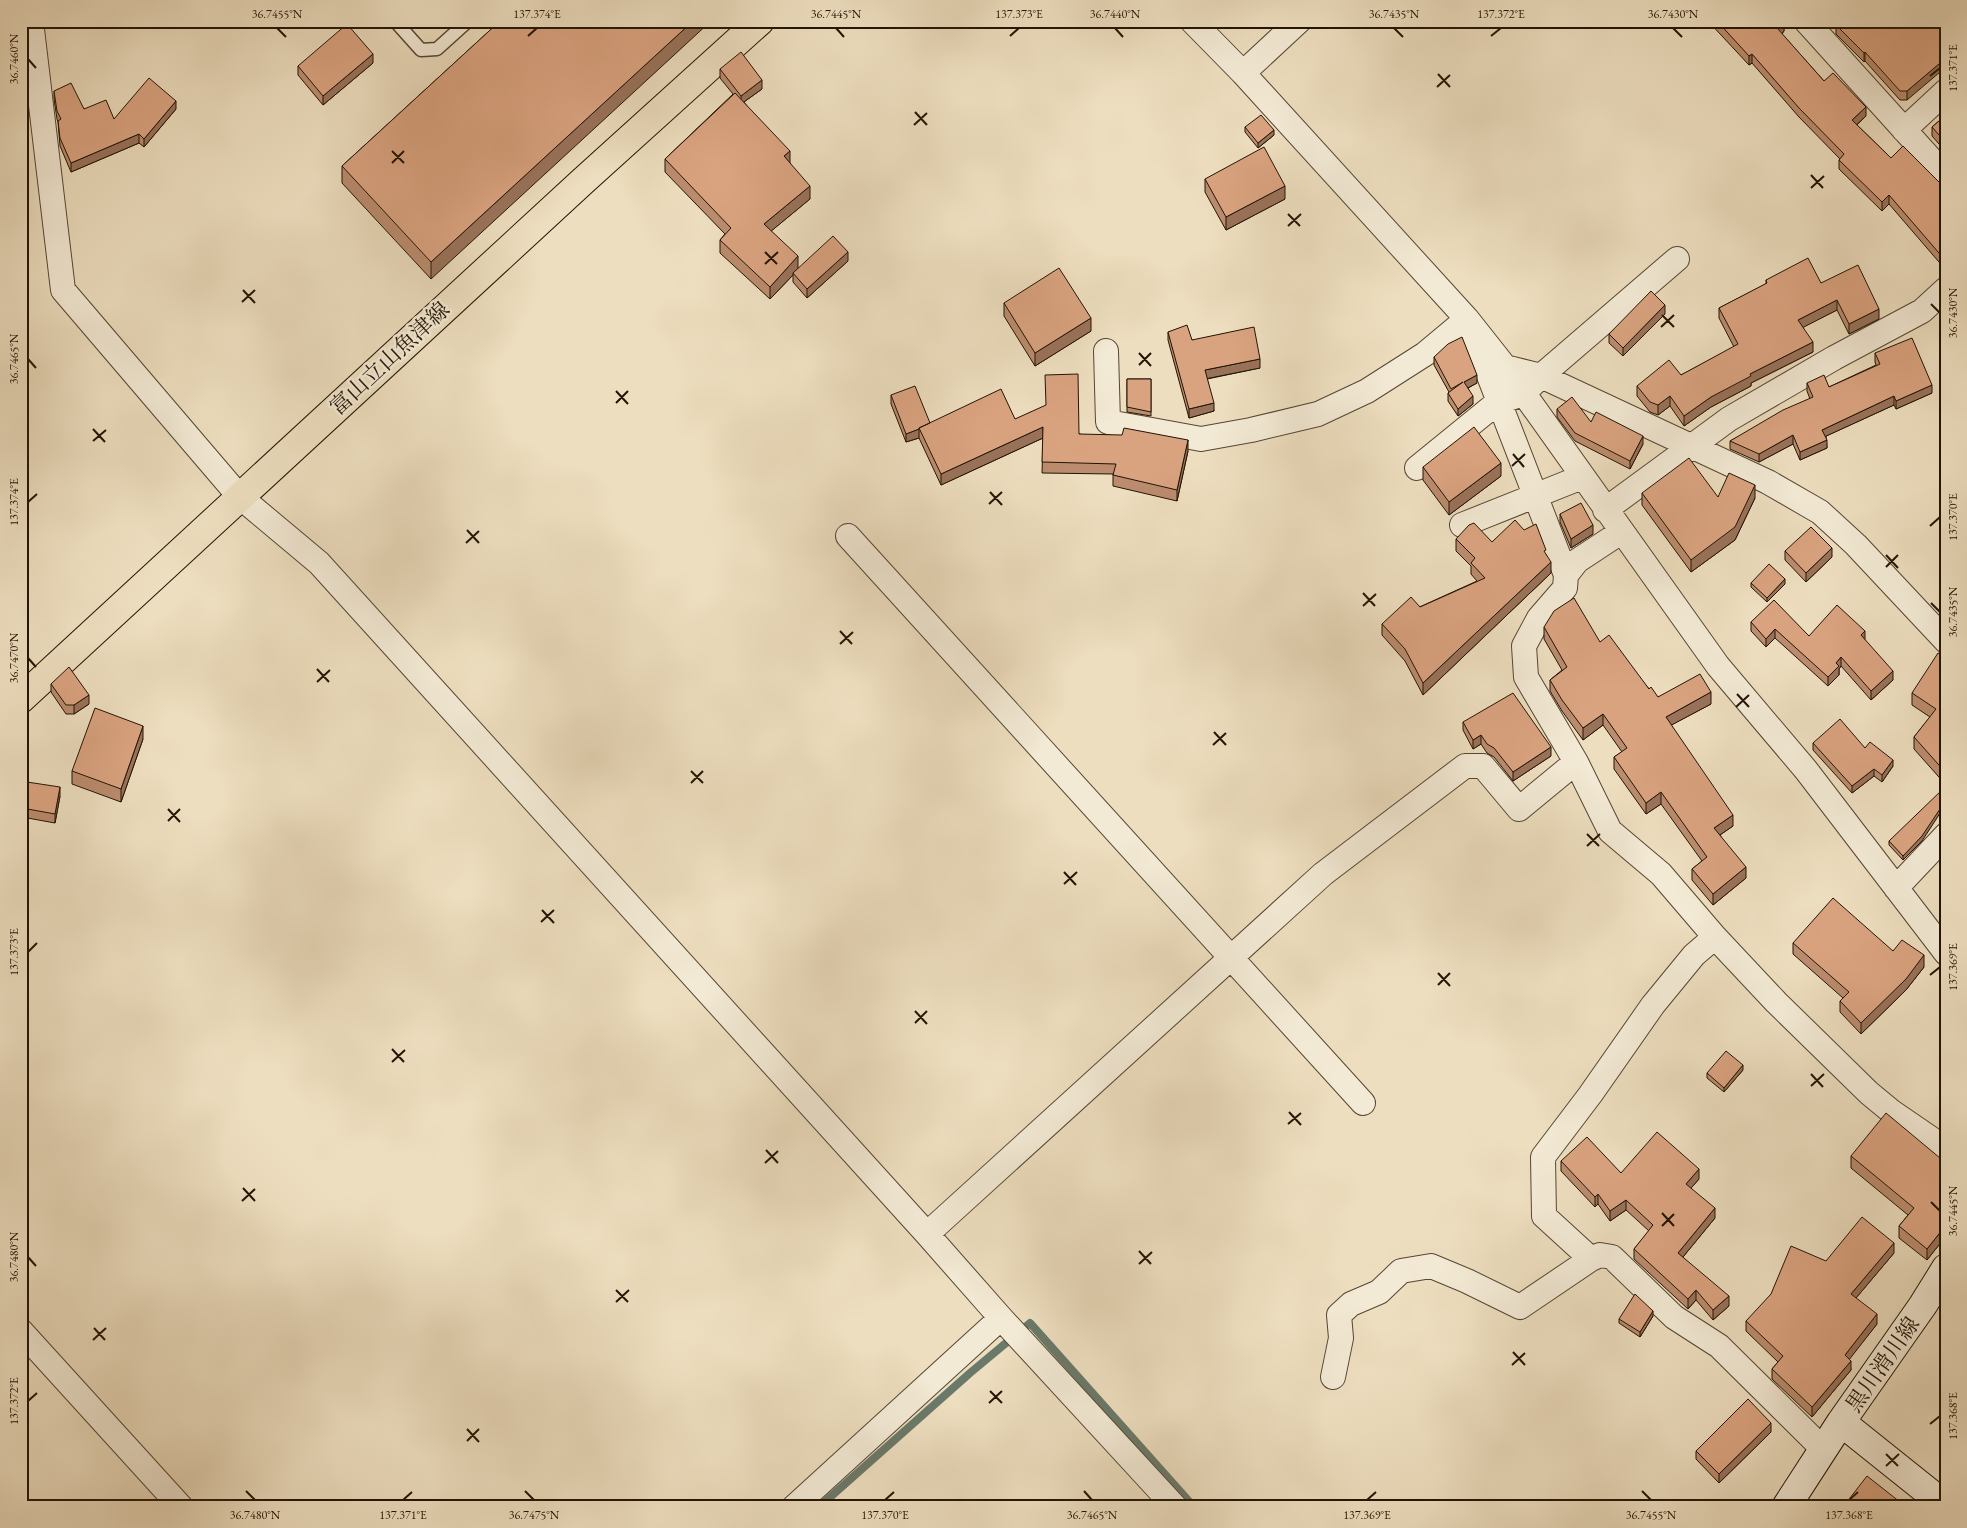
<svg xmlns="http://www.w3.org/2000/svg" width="1967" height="1528" font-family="'EB Garamond','Noto Serif JP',serif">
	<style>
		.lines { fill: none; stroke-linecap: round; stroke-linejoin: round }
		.stream { stroke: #6a7969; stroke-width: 8 }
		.lane-casing { stroke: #554633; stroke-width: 15 }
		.street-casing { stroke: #554633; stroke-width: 26 }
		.secondary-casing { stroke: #221404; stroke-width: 30 }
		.primary-casing { stroke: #221404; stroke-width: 30 }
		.lane { stroke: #f3ead5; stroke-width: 12 }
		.street { stroke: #f3ead5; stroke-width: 24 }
		.secondary { stroke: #f3ead5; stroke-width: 28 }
		.primary { stroke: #eddebf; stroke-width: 28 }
		.wall { fill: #bb8c6e; stroke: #221404 }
		.shaded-wall { fill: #99725a; stroke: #221404 }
		.building { fill: #daa380; stroke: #221404 }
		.ticks { fill: none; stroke: #221404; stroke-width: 2 }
		.labels { text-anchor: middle; stroke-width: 5; stroke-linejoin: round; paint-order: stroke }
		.street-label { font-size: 22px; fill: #221404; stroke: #f3ead5 }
		.neatline { fill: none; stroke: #221404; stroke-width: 2 }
		.ticks-label { font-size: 12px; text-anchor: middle; fill: #221404 }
	</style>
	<rect width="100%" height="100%" fill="#eddebf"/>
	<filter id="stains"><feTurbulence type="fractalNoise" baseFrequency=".004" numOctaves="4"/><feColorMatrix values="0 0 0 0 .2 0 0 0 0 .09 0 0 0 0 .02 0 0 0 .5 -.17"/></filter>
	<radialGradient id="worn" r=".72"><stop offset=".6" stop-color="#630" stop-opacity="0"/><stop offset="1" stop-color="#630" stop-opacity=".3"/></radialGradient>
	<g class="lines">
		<path class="stream" d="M819,1507l151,-134 60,-50 164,184"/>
		<g class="lane-casing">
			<path id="lane" d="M395,21l26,29 16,-1 31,-28"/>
		</g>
		<g class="street-casing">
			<path id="street" d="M31,21l32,269 176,206 80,67 608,671 74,84 174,189
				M1192,21l51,52 224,246 38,48 213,299 88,104 140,183
				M1806,21l140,155
				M1243,73l56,-52
				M1904,130l42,-39
				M1106,351l2,71 93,17 50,-9 67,-16 49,-23 58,-37 42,-35 99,256
				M1505,367l36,9 227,106 52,30 36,33 90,96
				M1417,468l81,-66 25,-8 18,-18 136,-117
				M1605,510l124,-91 105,-61 88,-47 24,-22
				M1462,525l120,-48
				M848,536l515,567
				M1576,762l34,69 51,43 54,63 61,65 93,91 23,19 54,37
				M1896,888l50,-53
				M927,1234l396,-360 142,-108h18l36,43 57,-47 -50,-85 -2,-31 15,-28 26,-30 1,-13 11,-14 44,-29
				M1591,1259l-47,-43 -1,-59 47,-62 63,-90 41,-50 21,-18
				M21,1331l160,176
				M1333,1377l8,-39 -2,-23 12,-11 28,-12 22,-21 30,-5 36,15 53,26 71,-48 9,-4 12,2 62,60 45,29 104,103
				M794,1507l207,-189"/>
		</g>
		<g class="secondary-casing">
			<path id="secondary" d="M1841,1422l105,84
				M1786,1507l55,-85 82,-117 23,-37"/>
		</g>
		<g class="primary-casing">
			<path id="primary" d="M21,699l562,-518 177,-160"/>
		</g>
		<use href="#lane" class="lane"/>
		<use href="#street" class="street"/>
		<use href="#secondary" class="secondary"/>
		<use href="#primary" class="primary"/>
	</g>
	<path class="wall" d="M500,21l-69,258 -89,-96v-17z
		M1708,21h75l1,10 -2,3 42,47 42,35 -9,9 34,33 52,28 3,-2 -1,85 -56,-65 -7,7 -43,-42v-9l1,-1 -41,-42 -47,-54 -3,2z
		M1946,21l-39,79h-7l-35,-39 -1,1 -28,-28v-9z
		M373,63l-50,42 -25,-30v-9z
		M720,69l42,20 -18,13 46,61 20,36 -39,32 27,37 50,-7 -41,37 -14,-16v-7l-23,24 -50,-46v-13l5,-6 -60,-62v-13l68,-65 -13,-16z
		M54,91l30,18 30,10 62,-10 -32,38 -5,-4 -68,29 -11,-26 -2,-24 -1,-3 -3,-20z
		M1946,115v37l-14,-16v-9z
		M1245,127l29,8 -16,13 -13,-16z
		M1205,179l80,20 -59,31 -21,-38z
		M1766,280l55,3 58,36 -30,15 -12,-24 -34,17 10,25 -62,31v3l-40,21 -27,19 -14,-20 -12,9 -8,-3 -13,-16v-10l44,-11 53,-28 -15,-29v-10l47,-24z
		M1004,303l87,28 -56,35 -31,-50z
		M1665,314l-42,42 -14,-13v-9z
		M1168,332l24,8 68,28 -53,11 7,32 -25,7 -21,-78z
		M1875,353l57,40 -36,16 -2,-4 -68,31 1,12 -27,12 -7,-16 -34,18 -29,-13v-8l80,-42 -3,-8v-8l22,4 47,-22 -1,-3z
		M1434,357l43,26 -9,5 5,16 -15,12 -10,-15v-8l1,-1 -15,-27z
		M1127,379h24v37l-24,-4z
		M891,395l39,28 149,11 109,17 -11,50 -64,-15v-12l-71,-1 1,-35 -102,47 -22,-47 -13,4 -15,-38z
		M1557,409l34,13 52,22 -13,25 -55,-28 -18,-24z
		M1423,467l78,9 -52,39 -26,-35z
		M1642,493l76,4 37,1 -20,42 -44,32 -49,-67z
		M1560,514l33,20 -22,14 -11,-26z
		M1456,539l36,3 54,12 5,19 -128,122 -18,-34 -23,-26v-11l95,-43 -6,-7v-8l-15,-15z
		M1785,551l47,6 -26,25 -21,-22z
		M1751,583l34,1 -18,18 -16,-15z
		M1751,622l58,14 56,4 28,40 -22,20 -30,-34 -2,3v6l-11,11 -53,-48 -9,9 -15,-16z
		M1544,627l56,15 58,55 53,7 -40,21 62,101 -13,9 26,43 -33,27 -21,-25v-11l10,-8 -41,-57 -15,10 -32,-45v-12l8,-5 -19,-27 -20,15 -21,-29 -12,-20v-11l12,-10 -18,-31z
		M1946,658v127l-32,-36v-12l16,-20 -18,-12v-12z
		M51,684l38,20 -15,10h-8l-15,-22z
		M1463,722l88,34 -38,25 -19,-24 -7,-4 -6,-9 -8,5 -10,-19z
		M143,739l-22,63 -49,-18v-13z
		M1813,743l52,5 28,18 -11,16 -8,-6 -22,17 -39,-43z
		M60,796l-5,27 -33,-6v-9z
		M1889,841h33l-19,19 -14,-15z
		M1793,943l100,8 31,16 -18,23 -45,44 -21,-22v-11l3,-3 -50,-44z
		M1743,1070l-19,22 -17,-14v-5z
		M1851,1156l95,7v73l-19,24 -28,-22v-12l9,-11 -57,-47z
		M1561,1161l60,12 78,6 -8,9 24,30 -32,39 46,49 -16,14 -17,-20 -8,9 -54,-50v-10l15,-18 -23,-21 -16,11 -12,-17 -3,3 -34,-36z
		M1894,1253l-38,45 21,26 -28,35 2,11 -39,47 -40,-38v-10l6,-7 -32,-31v-10l80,-60z
		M1653,1316l-13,21 -21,-14v-4z
		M1771,1432l-52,51 -23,-24v-8z"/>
	<path class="shaded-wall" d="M693,21h18l-280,258v-17z
		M1784,22v9l-6,7v-9z
		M1865,52v9l-1,1v-9z
		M373,54v9l-50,42v-9z
		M1752,54v9l-3,2v-9z
		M1946,58v9l-39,33v-9z
		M762,80v9l-21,15v-8z
		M176,101v8l-32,38v-8z
		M1866,107v9l-14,13v-9z
		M1274,130v5l-16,13v-5z
		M139,134v9l-68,29v-9z
		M790,151v13l-6,-8z
		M810,186v13l-46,38v-13z
		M1285,186v13l-59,31v-13z
		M1889,195v9l-7,7v-9z
		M848,252v9l-41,37v-9z
		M798,256v13l-5,4v2l-23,24v-12z
		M1837,300v10l-39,20v-10z
		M1665,305v9l-42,42v-8z
		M1879,309v10l-30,15v-10z
		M1091,318v13l-56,35v-13z
		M1813,342v10l-62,31v3l-40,21 -27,19v-10l27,-19 39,-23z
		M1260,359v9l-55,11v-9z
		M1477,375v8l-13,7v-8z
		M1932,385v8l-36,16v-8z
		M1473,396v8l-15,12v-7z
		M1670,396v10l-12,9v-10z
		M1894,396v9l-72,33v-8z
		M1214,403v8l-25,7v-9z
		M1043,427v11l-102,47v-11z
		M919,429v9l-13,4v-8z
		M1793,435v9l-34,18v-8z
		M1643,436v8l-13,25v-8z
		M1188,440v11l-11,50v-11z
		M1827,440v8l-27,12v-8z
		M1501,463v13l-52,39v-13z
		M1755,485v13l-20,42 -44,32v-12z
		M1593,525v9l-22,14v-9z
		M1832,548v9l-26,25v-9z
		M1551,562v11l-128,122v-12z
		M1785,579v5l-18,18v-4z
		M1775,629v9l-9,9v-8z
		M1865,631v9l-4,-5z
		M1841,657v9l-2,3v6l-11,11v-9l8,-14z
		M1893,671v9l-22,20v-9z
		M1711,692v12l-45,24v-11z
		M89,695v9l-15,10v-9z
		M1603,714v11l-20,15v-12z
		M143,726v13l-22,63v-13z
		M1481,735v9l-8,5v-9z
		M1551,747v9l-38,25v-9z
		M1893,760v6l-11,16v-7z
		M1874,769v7l-22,17v-7z
		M60,787v9l-5,27v-9z
		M1661,792v12l-15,10v-11z
		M1946,800v4l-24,37 -19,19v-4z
		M1733,815v11l-19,13v-11z
		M1746,867v11l-33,27v-11z
		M1924,955v12l-18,23 -45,44v-11z
		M1743,1065v5l-19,22v-4z
		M1699,1169v10l-13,15v-10z
		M1598,1194v10l-3,3v-10z
		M1626,1200v10l-16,11v-10z
		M1946,1206v12l-4,-6z
		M1715,1208v10l-37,45v-10z
		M1946,1225v11l-19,24v-11z
		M1894,1243v10l-43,51v-10z
		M1696,1290v10l-8,9v-10z
		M1729,1296v10l-16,14v-10z
		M1653,1311v5l-13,21v-5z
		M1877,1314v10l-32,41v-10z
		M1851,1361v9l-39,47v-10z
		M1771,1423v9l-52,51v-9z
		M1900,1502v5h-4z"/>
	<path class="building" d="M500,21h193l-262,241 -89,-96z
		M1717,21h66l1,1 -6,7 46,52 9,-8 33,34 -14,13 39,38 12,-12 40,40 3,-2 -1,76 -56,-65 -7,7 -43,-42 5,-6 -45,-46 -47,-54 -3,2z
		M1840,21h106v37l-39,33h-7l-35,-39 -1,1 -28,-28z
		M347,24l26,30 -50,42 -25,-30z
		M741,52l21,28 -21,16 -21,-27z
		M149,78l27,23 -32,38 -5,-5 -68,29 -11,-25 -2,-17 3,-2 -4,-8 -3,-20 17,-8 13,26 22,-9 8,19z
		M735,93l55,58 -6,5 26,30 -46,38 34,32 -28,31 -50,-47 11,-12 -66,-69z
		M1261,115l13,15 -16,13 -13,-16z
		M1946,115v28l-14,-16z
		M1264,147l21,39 -59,31 -21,-38z
		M833,236l15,16 -41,37 -14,-16z
		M1808,258l13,25 37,-18 21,44 -30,15 -12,-24 -39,20 15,22 -63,32 1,2 -40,21 -27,19 -14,-20 -12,9 -8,-3 -13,-16 32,-26 12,15 57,-31 -19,-36 48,-25 -1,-3z
		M1059,268l32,50 -56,35 -31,-50z
		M1651,291l14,14 -42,43 -14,-14z
		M1187,325l5,15 62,-13 6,32 -55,11 9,33 -25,6 -21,-77z
		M1462,337l15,38 -13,7 9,14 -15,13 -10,-16 15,-11 -12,7 -17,-32 14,-13z
		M1912,338l20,47 -36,16 -2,-5 -72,34 5,10 -27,12 -7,-17 -34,19 -29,-13 53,-31 30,-13 -6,-14 17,-8 5,12 51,-23 -5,-11z
		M1078,374l1,60 43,1 2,-7 64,12 -11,50 -64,-15 3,-11 -74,-2 1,-35 -102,47 -22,-46 82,-39 14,30 31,-14 -1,-30z
		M1127,379h24v33l-24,-5z
		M915,386l15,37 -11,5v1l-13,5 -15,-39z
		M1572,397l19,25 5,-10 47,24 -13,25 -55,-28 -18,-24z
		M1474,427l27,36 -52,39 -26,-35z
		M1689,458l29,39 11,-24 26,12 -20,42 -44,33 -49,-67z
		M1581,503l12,22 -22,14 -11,-25z
		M1515,520l9,10 12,-6 10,26 -2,1 7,11 -128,121 -18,-34 -23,-25 29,-27 9,10 65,-29 -14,-15 4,-5 -19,-19 13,-14 5,-2 18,19z
		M1811,527l21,21 -26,25 -21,-22z
		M1769,564l16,15 -18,19 -16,-15z
		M1574,598l26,44 9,-7 40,54 2,-2 7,10 42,-23 11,18 -45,25 67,98 -19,13 32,39 -33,27 -21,-25 15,-12 -46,-65 -15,11 -32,-46 13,-9 -24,-34 -20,14 -21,-28 -12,-20 17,-13 -23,-40 10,-16z
		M1774,600l35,36 28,-31 28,26 -4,4 32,36 -22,20 -30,-34 -5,6 3,3 -11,11 -53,-48 -9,10 -15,-17z
		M1938,653l8,5v115l-32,-36 22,-28 -24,-16z
		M69,667l20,28 -15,10h-8l-15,-21z
		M1513,693l38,54 -38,25 -19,-24 -7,-4 -6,-9 -8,5 -10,-18z
		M95,708l48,18 -22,63 -49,-18z
		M1840,719l25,29 5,-6 23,18 -11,15 -8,-6 -22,17 -39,-43z
		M27,782l33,5 -5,27 -33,-6z
		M1944,788l2,2v10l-24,36 -19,20 -14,-15z
		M1833,898l60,53 9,-11 22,15 -18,24 -45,44 -21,-22 9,-9 -56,-49z
		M1726,1051l17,14 -19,23 -17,-15z
		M1886,1113l60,50v43l-4,6 4,2v11l-19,24 -28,-23 15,-18 -63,-52z
		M1657,1132l42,37 -13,15 29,24 -37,45 51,43 -16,14 -17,-20 -8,9 -54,-50 19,-24 -27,-25 -16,11 -12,-17 -3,3 -34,-36 26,-24 34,36z
		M1862,1217l32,26 -43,51 26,20 -32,41 6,6 -39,46 -40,-38 11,-13 -37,-35 25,-27 20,-48 35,15z
		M1635,1294l18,17 -13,21 -21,-13z
		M1748,1399l23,24 -52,51 -23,-23z
		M1867,1476l33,26 -4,5h-53z"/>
	<path class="ticks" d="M277,28l9,9M836,28l8,9M1115,28l8,9M1394,28l9,9M1673,28l9,9M528,36l9,-8M1010,36l9,-8M1491,36l10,-8M28,59l8,9M1438,74l12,13M1930,76l10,-8M1437,87l13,-12M915,112l12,13M914,125l13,-12M392,151l12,12M392,163l12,-12M1811,175l12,13M1811,188l13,-12M1288,214l12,12M1288,226l13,-12M765,252l12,12M765,264l13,-12M243,290l12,13M242,302l13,-12M1931,304l9,9M1662,315l12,12M1661,327l13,-12M1139,353l12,13M28,359l8,9M1139,365l12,-12M616,391l12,13M616,403l12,-12M93,429l12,13M93,441l13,-11M1513,454l11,13M1512,466l13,-12M990,492l12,13M28,502l9,-8M989,504l13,-12M1930,526l10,-9M467,530l12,13M466,543l13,-12M1886,555l12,13M1886,567l12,-12M1363,593l12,13M1931,603l9,9M1363,606l13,-12M840,631l12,13M840,644l13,-12M28,658l8,9M317,669l12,13M317,682l13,-12M1737,694l12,13M1736,707l13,-12M1214,732l12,13M1213,745l13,-12M691,771l12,12M691,783l12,-12M168,809l12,13M168,821l12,-12M1587,834l12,12M1587,846l13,-12M1064,872l12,13M1064,884l13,-12M542,910l12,13M541,922l13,-12M28,952l9,-9M1438,973l12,13M1930,975l10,-8M1438,985l12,-12M915,1011l12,13M915,1023l12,-12M392,1049l12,13M392,1062l13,-12M1811,1074l12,13M1811,1086l13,-12M1289,1112l12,13M1288,1124l13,-11M766,1150l12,13M765,1163l13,-12M243,1188l12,13M242,1201l13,-12M1931,1202l9,9M1662,1213l12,13M1662,1226l12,-12M1139,1251l12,13M28,1257l8,9M1139,1264l13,-12M616,1290l12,12M616,1302l13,-12M94,1328l11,12M93,1340l13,-12M1513,1352l12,13M1512,1365l13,-12M990,1391l12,12M28,1401l9,-8M989,1403l13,-12M1930,1424l10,-8M467,1429l12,13M467,1441l12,-12M1886,1454l12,12M1886,1466l13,-12M246,1491l9,9M525,1491l9,9M1084,1491l8,9M1642,1491l9,9M403,1500l9,-8M885,1500l9,-8M1367,1500l9,-8M1849,1500l9,-8"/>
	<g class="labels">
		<g class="street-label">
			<text transform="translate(389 358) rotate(-43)" y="8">富山立山魚津線</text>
			<text transform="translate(1882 1364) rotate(-55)" y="8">黒川滑川線</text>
		</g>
	</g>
	<rect width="1967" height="1528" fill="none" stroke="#eddebf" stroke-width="55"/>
	<rect x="28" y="28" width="1912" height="1472" class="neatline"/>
	<g class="ticks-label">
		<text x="277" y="18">36.7455°N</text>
		<text x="537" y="18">137.374°E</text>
		<text x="836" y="18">36.7445°N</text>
		<text x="1019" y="18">137.373°E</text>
		<text x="1115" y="18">36.7440°N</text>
		<text x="1394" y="18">36.7435°N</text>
		<text x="1501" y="18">137.372°E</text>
		<text x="1673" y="18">36.7430°N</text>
		<text transform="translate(14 59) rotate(-90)" y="4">36.7460°N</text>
		<text transform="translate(1953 68) rotate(-90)" y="4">137.371°E</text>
		<text transform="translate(1953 313) rotate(-90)" y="4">36.7430°N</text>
		<text transform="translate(14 359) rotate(-90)" y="4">36.7465°N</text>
		<text transform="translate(14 502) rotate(-90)" y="4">137.374°E</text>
		<text transform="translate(1953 517) rotate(-90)" y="4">137.370°E</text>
		<text transform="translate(1953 612) rotate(-90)" y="4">36.7435°N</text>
		<text transform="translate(14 658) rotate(-90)" y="4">36.7470°N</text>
		<text transform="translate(14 952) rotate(-90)" y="4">137.373°E</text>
		<text transform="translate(1953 967) rotate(-90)" y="4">137.369°E</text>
		<text transform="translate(1953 1211) rotate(-90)" y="4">36.7445°N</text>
		<text transform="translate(14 1257) rotate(-90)" y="4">36.7480°N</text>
		<text transform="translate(14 1401) rotate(-90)" y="4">137.372°E</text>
		<text transform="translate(1953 1416) rotate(-90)" y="4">137.368°E</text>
		<text x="255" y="1519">36.7480°N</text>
		<text x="403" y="1519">137.371°E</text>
		<text x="534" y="1519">36.7475°N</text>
		<text x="885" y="1519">137.370°E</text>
		<text x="1092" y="1519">36.7465°N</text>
		<text x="1367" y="1519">137.369°E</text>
		<text x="1651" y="1519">36.7455°N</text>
		<text x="1849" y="1519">137.368°E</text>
	</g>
	<rect width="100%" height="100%" filter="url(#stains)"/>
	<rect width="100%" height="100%" fill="url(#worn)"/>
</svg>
